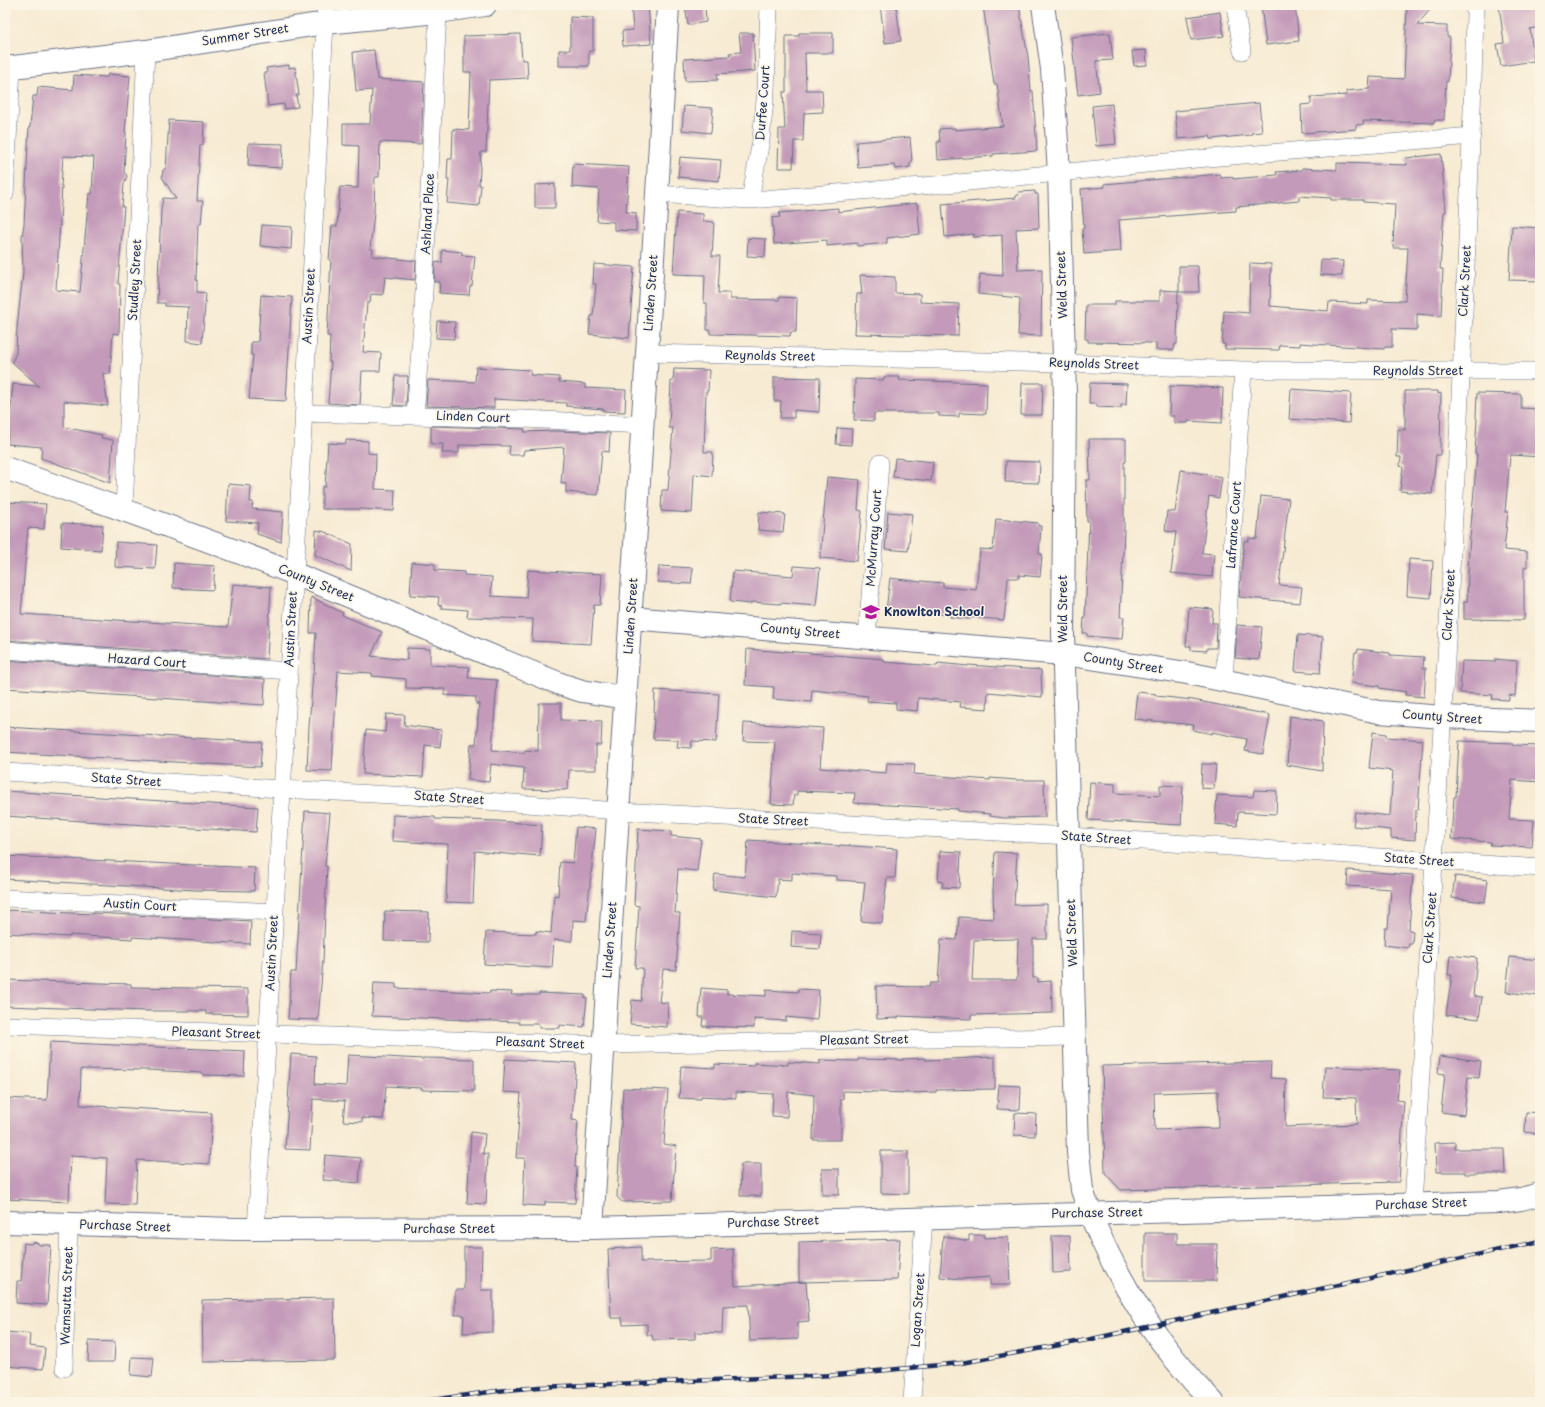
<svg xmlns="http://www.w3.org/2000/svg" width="1545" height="1407" font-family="'Playpen Sans',sans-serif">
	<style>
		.building { fill: #c39ab9; fill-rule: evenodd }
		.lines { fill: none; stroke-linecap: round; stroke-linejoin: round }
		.minor-casing { stroke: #687187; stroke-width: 18 }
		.major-casing { stroke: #687187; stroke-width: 24 }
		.highway-casing { stroke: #687187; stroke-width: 24 }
		.minor { stroke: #fff; stroke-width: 17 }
		.major { stroke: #fff; stroke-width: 22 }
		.highway { stroke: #fff; stroke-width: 22 }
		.rail-casing { stroke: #1b2f5e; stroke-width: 4.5 }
		.rail { stroke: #fcf5e5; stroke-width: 3; stroke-dasharray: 9; stroke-linecap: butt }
		.labels { text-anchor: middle; stroke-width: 3; stroke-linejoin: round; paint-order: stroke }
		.street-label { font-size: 12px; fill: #1b2f5e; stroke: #fcf5e5 }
		.poi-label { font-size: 12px; font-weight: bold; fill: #1b2f5e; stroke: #fcf5e5; text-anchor: start }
	</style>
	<rect width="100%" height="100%" fill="#fcf5e5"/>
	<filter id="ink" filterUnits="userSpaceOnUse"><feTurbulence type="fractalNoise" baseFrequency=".025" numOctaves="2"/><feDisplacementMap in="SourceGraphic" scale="8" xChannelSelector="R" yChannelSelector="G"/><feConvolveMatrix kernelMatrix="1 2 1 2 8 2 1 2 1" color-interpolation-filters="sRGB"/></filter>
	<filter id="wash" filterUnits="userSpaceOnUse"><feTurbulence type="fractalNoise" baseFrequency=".012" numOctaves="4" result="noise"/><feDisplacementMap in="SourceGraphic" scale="16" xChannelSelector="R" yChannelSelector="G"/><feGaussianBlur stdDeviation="0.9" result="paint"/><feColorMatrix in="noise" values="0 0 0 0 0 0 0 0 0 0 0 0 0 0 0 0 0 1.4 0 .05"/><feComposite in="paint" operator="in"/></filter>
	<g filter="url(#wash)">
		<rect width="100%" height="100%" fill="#f7ebd3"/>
		<g id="blocks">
			<path class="building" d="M631,5h17l3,39 -28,2 -1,-15 11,-1z
				M685,5h20l1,17 -18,3z
				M880,5h16l5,36 -16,2z
				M983,5h36l9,52 3,34h2l4,60 -44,3v2l-55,4 -1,-18h3l-1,-13 16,-1v2l48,-4 -6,-42h-3z
				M1261,5h34l4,36 -33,4z
				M1407,5h27l-17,20 30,1v11h3l-2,45 -2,-1 -2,39h-10v3l-71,-2 1,3 -8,1v4l-54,4 -1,-28 10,-1v-7l36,-2 -1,-4 23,-2 1,-12 34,2z
				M1499,5h41v22l-10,2 4,32 -33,5 -4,-22 7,-1z
				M1220,12l4,24 -33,4 -4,-23z
				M570,17l23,1v33h-4v15h-30v-16h11z
				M739,33h14l2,38 -38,3 1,6 -33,1 -1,-22 46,-3 -1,-3 12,-1z
				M799,33h34v20h-28l1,37h16l1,22 -19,1 -1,28h-9l-1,27h-15l1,-39h6l-2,-37h3v-56h13z
				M1110,33l3,27 -17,1 4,31 -22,3 -7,-58z
				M520,34l2,26h5l1,18 -39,2 -3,72h-5l-2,33h2l-2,21 -32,-3 2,-23h-2l1,-21h4l1,-30 16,1 2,-58h-7v-36z
				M374,50l3,29 47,3 -3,62 -41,-2 -1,35h-4l-1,36 -4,36h3l-1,7 44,5 -1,19 -30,-3 -2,18 -12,-1 -1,9h-3l-4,49 18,1 -1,18h-18l-2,34 -32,-2 3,-41h-2l1,-26h-3l4,-76h-2l3,-34h5l3,-39 18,1 1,-42 -16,-1v-21h27l2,-34 -16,1 -3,-39z
				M1146,50l1,15 -13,1 -2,-15z
				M289,65v3l6,-1 4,28h-3l2,12 -13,2 -1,-5 -16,2 -4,-33h3l-1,-5z
				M108,74l22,2 -5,56h1l-2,40 3,4 -3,8 -2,23h2l-6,77h2l-1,50 -6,-1 -3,41 -7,-1 5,33 -44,-5v26l38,8 -1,3 12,2 -3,43 -69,-25 1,-11 -35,-3 6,-60 26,2 -27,-24 4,-9 1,-25 6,-55 -1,-37 2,-12 5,-97h1l3,-31h4l1,-9 35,3 1,-15 33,2zM63,156l31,1 -2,37h-3l-9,98 -24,-2 6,-104h-1z
				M1259,103l3,29 -11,1v2l-40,4 -1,-3 -32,3 -3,-28z
				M1112,104l4,40 -20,2 -4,-40z
				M684,106l29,2 -2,25 -29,-3z
				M169,120l35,2 -1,23h-3l-3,56h6l-2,23h-3l-2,56h1v12l9,1 -4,50 -15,-2 1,-34 -23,-1v-3h-8l4,-93 2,-12 13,1 -14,-22 1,-7 3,-2z
				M910,137l2,25 -2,1v4l-15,2 -1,-4 -36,3 -2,-26z
				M249,143l34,1 -1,24 -34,-2z
				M1441,154l5,58h-2l-4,57h3l-2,47 -24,-2v16l-25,-1v18h-7l-1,2 -84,-6v3l-20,-1 -1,5 -54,-1v-5h-3l2,-33 25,2 1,-50 21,1 -1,42 58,5 1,-9 39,2v-4l37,1 3,-53h-15l2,-44 -32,-2v-2h-32v-2l-32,-2v5l-63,6v4l-117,9 2,31 -37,3 -2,-25 2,-1 -3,-39 24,-2 -1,-3 116,-10 1,4 12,-1v2l44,-4 -1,-3 26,-2v-2l35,2v-7l70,2 -1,-7z
				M680,157l41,3 -2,21 -41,-4z
				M573,164l56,3 -3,45 10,1v18l-22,-1v-8l-17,-1 2,-32 -27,-2z
				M555,184v24h-20v-23z
				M1035,191v3h3l1,34 -23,1 2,41 24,-1 -1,67 -23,-1 2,-37 -42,-4 2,-20 23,2 -1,-41 -28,2v-3l-29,3 -3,-33 74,-6v-3h3l-1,-3z
				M917,203l3,31 -33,4v5l-30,3v-3l-30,3v-6l-53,4 -2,-26 8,-1 -1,-4 59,-5v4z
				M677,212l26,2v7l11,1 -2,34h8l-2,37h12v6l49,1v-3l18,1 -1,34h-5l-1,4 -80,-2v-4h-3v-27h-3l1,-28 -32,-1z
				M262,225l30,2 -1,22 -31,-3z
				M1512,226l28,2v53l-31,-1z
				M748,238l18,1 -1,18 -18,-1z
				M442,250l20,2v3l13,1 -3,30h-2l-1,9 -30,-2 1,-11h-6l1,-20 7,1z
				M1321,260l22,1 -1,15 -22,-1z
				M594,264l40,3 -5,71 -40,-4 2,-18h2l3,-32h-3z
				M1179,266h19l1,26h-20z
				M860,275l35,2v16l25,1v8l39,2 -1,32 -103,-2 2,-40h5z
				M1160,290l18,1 -1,53h-2l-1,6h-18v-7l-68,-1v-3h-3l1,-34h29v-4h45z
				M261,295l31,2 -6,104 -37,-2 4,-44h-2v-13h7z
				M437,321l18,1 -1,17 -18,-1z
				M476,367l55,3 -1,5 29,2v5l26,2v4l41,2 -1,22 -22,-1v-2l-37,-3v-3l-72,-4v9l-68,-2 2,-26 47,2z
				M674,369l35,1 -1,21h-2l-2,61h9l-1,24 -18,-2 -2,39 -31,-2 1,-21h6l5,-62h-4l2,-47h2z
				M395,376h13l-2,30 -13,-1z
				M774,377l46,1 -1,34 -25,-2v8h-14l1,-17h-7z
				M884,377h16l-1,3 88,3 -1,31 -27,-1v4l-20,-1v-3h-65v8l-20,-1 1,-41 28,1z
				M1022,383h21l-1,32h-21z
				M1090,383l37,1 -1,21h-5v3l-24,-1v-3h-8z
				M1170,386l53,2 -1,35 -34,-2v2h-14v-7h-5z
				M1291,389l60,4 -2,30 -60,-4z
				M1405,391h33v3l3,-1 -1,62h-4l-4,39 -32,-3 3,-24 -3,-1 1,-9h-4l1,-28 7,1z
				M1477,393l44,1v14l19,1v48l-29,-2 -1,2 -5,55h3l-4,38 23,2v15h-3v53l-60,-1v-17h3l2,-52 8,-96h-2l2,-35 -1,-1z
				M431,426l94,3 -1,3 32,-1 54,2 -1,19 -7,-1 -4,44 -32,-3v-8l-5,-1 3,-36 -40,3 -1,5h-14l1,-9 -51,-1v8h-17l1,-9h-12z
				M837,428l15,1 -1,16 -15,-1z
				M1089,439h37v23h-2v69l-4,86h4l-2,22 -35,-3v-3h-4l1,-15 1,1 4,-98h-2l-1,-41h4z
				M346,440l22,1v12l8,1 -1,35 20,1 -1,21 -32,-2h-40v-22h3l3,-44 18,1z
				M895,458l38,4 -2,19 -38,-4z
				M1006,461l34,1 -1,21 -34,-1z
				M1181,470l41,7 -3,21 -10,-2 -7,57 12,1 -2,23 -41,-4 5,-41 -11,-1 2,-20 8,1z
				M827,477l33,3 -2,30 4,1 -5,50 -37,-3z
				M228,484l23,2 -1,16h3l-1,7 31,3 -2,30 -24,-8 1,-11 -32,-2z
				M1261,496l28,3 -10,86 23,2 -2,16 -61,-6 5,-56h5v-3l8,1z
				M5,502l41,2 -2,25 -16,-1 -7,86 207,13 5,-43 38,3 -4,72 -262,-19z
				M759,512l26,2 -2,18 -25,-2z
				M888,512l24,2 -4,37 -23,-2z
				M996,519l42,4v3h3l-2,28h3l-2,23 -21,-2v3h-11l-4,42 -33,-3 -1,2 -20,-2v-2l-43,-4v3l-21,-3 4,-33 31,4v-1l22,2v4l33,3 4,-41 13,1z
				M62,523l41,2 -2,25 -40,-3z
				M316,530l9,2 27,12 -1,27 -36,-16z
				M116,542l41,3 -2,24 -40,-2z
				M1409,559l24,2 -2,37 -24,-2z
				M412,562l23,2v6l29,2v3l28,2 -1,19 35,2 2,-28 74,4 -2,31h-6l-3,39 -59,-3 1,-22 -66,-2 1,-7 -27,-2 1,-2 -4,-1 1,-8 -29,-2z
				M174,563l41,3 -2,24 -40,-2z
				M659,566l34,2 -2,16 -33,-2z
				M794,566l26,2 -4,38 -36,-3v1l-29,-2v2l-21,-2 3,-31 60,5z
				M311,597l32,16 -1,2 40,17 -11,24 36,4v-12l23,1v16l39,2 -1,11 29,2 -5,70 32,3 1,-3 13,1 1,-48h22v17l41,1 -1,24h-5v25h-27l-1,19 -4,1 -41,-1 1,-21 -33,-4 -2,18 -21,-2 3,-36h5l3,-40h-3v-7l-32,-2 1,-6 -39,-1v-9l-34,-3v-3l-34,-2 -4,59 -2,41 -25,-1 2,-43 4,-54 1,1 2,-41h-6z
				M1189,607l24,2 -1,14h5l-1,25h-9v3l-16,-1v-4h-5z
				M1237,625l25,2 -3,33 -24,-2z
				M1298,635l25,2 -3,36 -25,-2z
				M747,649l37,3v-1l100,8v3l51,4h2l1,-3 30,3v-1l73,5 1,27 -54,-5 -1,17 -27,-2 1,-5 -43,-4 -1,13 -21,-2v-6l-29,-2 1,-5 -56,-6 -1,12 -38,-3 1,-12 -29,-2z
				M1358,649l32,4v2l34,2 -1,11h3l-2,29 -19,-2 1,-3 -27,-4v-2l-28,-3 4,-31h3z
				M1495,659l22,2 -2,35 -6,-1v5l-17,-1 1,-4 -33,-2 2,-32 33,1z
				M5,660l260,19 -1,26 -259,-17z
				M655,690l64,4 -3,48 -24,-1 -1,7 -14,-1 1,-7 -25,-1z
				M1137,692l19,2v2l37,4 77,15 -7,39 -18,-3 2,-12 -35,-7v2l-19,-4 1,-5 -60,-6z
				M386,714l19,1 -1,10 38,5 -2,17 -15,-2 -2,32 -60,-3 3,-44 19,2z
				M1290,716l33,5 -1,50 -35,-6z
				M744,723l79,5 -3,40 66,5 1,-10 28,1 -1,10 76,6v-2l27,2h27l1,37 -41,1 -14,-2v-2l-32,-3v-2l-104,-6 1,-10 -58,-2v4h-3l-1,10 -22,-1 4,-62 -32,-1z
				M5,727l257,15 -2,25 -255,-15z
				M1373,732l13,2v3l37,3 -5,70h-2l-1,30 -24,-2v-8l-38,-4 2,-14 35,4 3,-45 -24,-3z
				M1459,741l54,2v2l27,1v36l-28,-2 -3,39 25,1 -2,27 -42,-2 1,-3 -40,-3 3,-42h2z
				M1202,764h14l-2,25 -13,-1z
				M1090,782l25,2v9l45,3v-11l23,1 -2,39 -93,-5z
				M1254,790l23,1 -1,23 -38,-2 -1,14 -22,-2 2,-29 36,2z
				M5,791l253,16 -2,25 -251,-16z
				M305,811l25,2 -5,53h2l-4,95 -5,59 -30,-1 3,-47h5z
				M393,815l42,2v2l63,2 44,4 -2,31 -23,-2 -1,1 -41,-4 -2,52 -27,-1 2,-58 -56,-3z
				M576,827l20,2 -10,92 -13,-1 -1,21 -18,-1 -2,28 -68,-4 2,-32 50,2v-3l15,2 3,-38 4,1 2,-34 13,1z
				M638,829l33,2v5l30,3 -4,32 -19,-2 -3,44h5l-4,57 -13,-1 -4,33 9,1 -1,24 -37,-3 2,-24 9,1 2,-33h-8l4,-62 -5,-1z
				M748,840l92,6v-1l57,4 -2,29h-8l-5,45 -21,-2 4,-39 -28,-2v-4l-45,-3v7l-14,-1 -2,18 -63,-7 2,-16 30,3z
				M940,851l21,1 -2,36 -17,-1 1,-5 -5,-1z
				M995,852l22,1 -3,52 33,-1v35h-14v39h5v4l13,-1 1,32 -81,2v4l-73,-3v2l-21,1 -1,-33 53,1 1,-4h8l3,-44 16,1 2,-23 35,2 -1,-29zM1018,939l-1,41h-45l2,-40z
				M5,856l250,12 -1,23 -59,-1 -190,-11z
				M1348,870l65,5 -4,55 4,1 -1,13h-3l-1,4 -24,-3 1,-17h3l3,-39 -44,-3z
				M1455,876l33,4 -3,22 -33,-4z
				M5,910l88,4v-1l158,8 -1,23 -118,-7v2l-62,-4v2l-65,-4z
				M385,911l44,1 -1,30 -44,-1z
				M792,931l29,2 -1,16 -29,-2z
				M1450,955l27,3 -4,38 9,1 -3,22 -33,-4 6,-40h-4z
				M1510,957l30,3v36l-34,-4z
				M5,980l126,4v3l117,2v26l-42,-1v-3h-59l-142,-5z
				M374,983l22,1v4l94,5v-2l22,1 -1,3h28v-2l46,2v3h2l-3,29 -24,-2v3h-21v-4h-20v-2l-147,-6z
				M701,988l26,2v4l39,2v-6l32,2v-3l21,1 -2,30 -31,-3v4l-32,-2v9l-52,-2 1,-9h-4z
				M50,1042l195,9 -1,25 -41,-1v-2l-55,-3 -67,-1 -1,36 132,8 -3,51 -72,-4 -2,45 -30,-1 2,-46 -36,-2 -2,46 -64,-3v-101l42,2z
				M291,1054l25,2 -1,28 31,2 2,-31 75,4v-1l51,1v32l-52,-1v-2l-36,-2 -3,33 -21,-1v4l-19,-1 2,-20 -32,-2 -3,51 -25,-1z
				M1440,1056l41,5 -2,17 -11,-1 -4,38 -23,-3 4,-38 -7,-1z
				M995,1057v32l-59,1v2l-26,1 -67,-2v8h-2v41h-28l1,-45 -26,-3 -1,25 -15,-1 1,-22 -37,-2v6l-35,-2v3l-22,-1 2,-32 34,2v-4l38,2 1,-3 34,2v-3l32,2v-4l38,1v-2l45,1v-1l22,-1v2z
				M505,1059l71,4 -4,57 6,1 -3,46h2l-2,36 -30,-1v4l-22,-1 2,-47h-9l5,-65 -18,-1z
				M1271,1062l-1,16 16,1 -1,48 72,-3 -1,-26 -33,-1 2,-31 75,4 -3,30 7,1 -5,81 -278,8 -16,-17 -3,-107zM1218,1091l1,37 -64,2 -1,-37z
				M999,1085l22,1 -1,24 -23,-1z
				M623,1088l45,2 -4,54 12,2 -4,55 -50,1 -5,-5z
				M1526,1112l14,1v21l-15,-2z
				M1015,1113l21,1 -1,22 -21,-1z
				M471,1132l14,2 -2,20h5l-2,50 -19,-1z
				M1455,1142v7h49l1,25h-40v-2h-29l-1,-29z
				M881,1151h27v43l-27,-1z
				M325,1155l36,3 -2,25 -36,-3z
				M741,1164h20v32h-21z
				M822,1169h17v26h-17z
				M1145,1233h32v11h40l-1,37h-71z
				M969,1235h15v3l24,-1 2,48h-20v-8l-28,2 -22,-2 3,-41 26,5z
				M1052,1236h18l1,36 -18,1z
				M900,1239l-3,41 -98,2v-40z
				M35,1242l5,3h11l-4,60 -31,-2 1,-22h4l3,-38 6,1z
				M464,1247h18l-1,43h12v42l-30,1 1,-18h-9v-25h9z
				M641,1247v15l70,-1v-11l22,-1 2,37 71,-4 3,39 -11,1v17l-48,2 -2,-36 -25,1 -1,27 -27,-1v7l-42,1 -1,-5h-5v-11l-24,1 -1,-7h-11l-3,-69z
				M334,1298l1,62 -132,2 -1,-62z
				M5,1332l25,2 -1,12 16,2 -2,21 -38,-3z
				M89,1341l26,1 -1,20h-26z
				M132,1357l22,1 -2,19 -21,-2z"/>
		</g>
	</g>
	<g filter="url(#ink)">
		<use href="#blocks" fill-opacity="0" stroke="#687187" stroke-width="1"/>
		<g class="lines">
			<g class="minor-casing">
				<path id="minor" d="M1235,5l7,46
					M5,194l7,-126
					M657,194l93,6 209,-17 237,-24 276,-23
					M750,200l11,-60 5,-49 3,-86
					M647,353l417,10 179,7 297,1
					M303,413l221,6 119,6
					M415,416l8,-105 15,-299
					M124,509l22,-458
					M867,637l13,-174
					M5,650l284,21
					M1224,680l19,-310
					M5,772l277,17 165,9 171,13 451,25 471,32
					M5,898l270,14
					M5,1025l599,20 197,-4 274,-4
					M1413,1204c24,-396 51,-793 62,-1191l-1,-8
					M256,1229l39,-655 31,-569
					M64,1368l5,-143
					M912,1402l12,-184"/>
			</g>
			<g class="major-casing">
				<path id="major" d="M1043,5l9,64 7,103 6,224 -2,237 15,519 4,38 8,23
					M5,68l141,-17 179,-28 113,-11 47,-7
					M5,468c97,34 194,68 290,106 89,36 178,75 268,111l19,6 44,7
					M631,618l433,36 123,19 192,39 64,5 97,4
					M5,1222l230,7 357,-1 907,-26 22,-3 19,-5
					M592,1228l65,-1034 11,-189"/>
			</g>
			<g class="highway-casing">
				<path id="highway" d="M1090,1213c28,69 70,136 123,189"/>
			</g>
			<use href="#minor" class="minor"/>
			<use href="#major" class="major"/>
			<use href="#highway" class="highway"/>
			<g class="rail-casing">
				<path id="rail" d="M416,1402l81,-11 42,-4 296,-12 126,-12 126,-23 453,-99"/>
			</g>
			<use href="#rail" class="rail"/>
		</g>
	</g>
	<defs>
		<g id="school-bare" transform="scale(1.38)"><path d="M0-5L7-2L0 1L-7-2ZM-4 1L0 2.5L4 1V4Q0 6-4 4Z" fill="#b5179e" stroke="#fcf5e5" stroke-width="2.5" paint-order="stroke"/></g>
	</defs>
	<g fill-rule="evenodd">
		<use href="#school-bare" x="871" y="612"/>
	</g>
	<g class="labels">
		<g class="street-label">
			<text transform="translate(245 35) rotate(-9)" y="4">Summer Street</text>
			<text transform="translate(763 103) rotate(-86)" y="4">Durfee Court</text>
			<text transform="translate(428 214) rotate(-87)" y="4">Ashland Place</text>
			<text transform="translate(135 280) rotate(-87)" y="4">Studley Street</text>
			<text transform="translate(1465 281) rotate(-87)" y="4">Clark Street</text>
			<text transform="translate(1062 285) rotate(-92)" y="4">Weld Street</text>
			<text transform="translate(651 293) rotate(-86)" y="4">Linden Street</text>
			<text transform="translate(309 306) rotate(-87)" y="4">Austin Street</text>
			<text transform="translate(770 356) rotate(1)" y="4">Reynolds Street</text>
			<text transform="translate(1094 364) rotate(2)" y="4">Reynolds Street</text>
			<text x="1418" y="375">Reynolds Street</text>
			<text transform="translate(473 417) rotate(2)" y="4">Linden Court</text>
			<text transform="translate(1234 525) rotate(-86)" y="4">Lafrance Court</text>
			<text transform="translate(874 538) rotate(-86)" y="4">McMurray Court</text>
			<text transform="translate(316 583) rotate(22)" y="4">County Street</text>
			<text transform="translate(1449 605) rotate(-87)" y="4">Clark Street</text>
			<text transform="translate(1063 609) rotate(-90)" y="4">Weld Street</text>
			<text transform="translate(631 616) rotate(-86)" y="4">Linden Street</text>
			<text transform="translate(291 629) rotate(-87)" y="4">Austin Street</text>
			<text transform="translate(800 631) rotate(5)" y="4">County Street</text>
			<text transform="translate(147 661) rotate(4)" y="4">Hazard Court</text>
			<text transform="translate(1123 663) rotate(9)" y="4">County Street</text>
			<text transform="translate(1442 717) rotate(4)" y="4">County Street</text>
			<text transform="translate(126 780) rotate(4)" y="4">State Street</text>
			<text transform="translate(449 798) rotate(4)" y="4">State Street</text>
			<text transform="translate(773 820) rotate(3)" y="4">State Street</text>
			<text transform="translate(1096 838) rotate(4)" y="4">State Street</text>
			<text transform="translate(1419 860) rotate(4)" y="4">State Street</text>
			<text transform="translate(140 905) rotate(3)" y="4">Austin Court</text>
			<text transform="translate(1430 928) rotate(-86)" y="4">Clark Street</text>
			<text transform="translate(1072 933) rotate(-92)" y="4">Weld Street</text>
			<text transform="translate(610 940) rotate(-86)" y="4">Linden Street</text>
			<text transform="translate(272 953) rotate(-87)" y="4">Austin Street</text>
			<text transform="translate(216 1033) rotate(2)" y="4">Pleasant Street</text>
			<text transform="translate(864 1040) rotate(-1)" y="4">Pleasant Street</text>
			<text transform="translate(540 1043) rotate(2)" y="4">Pleasant Street</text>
			<text transform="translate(1421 1204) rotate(-2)" y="4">Purchase Street</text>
			<text transform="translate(1097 1213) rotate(-1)" y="4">Purchase Street</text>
			<text transform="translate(773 1222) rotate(-2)" y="4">Purchase Street</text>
			<text transform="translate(125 1226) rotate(2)" y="4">Purchase Street</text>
			<text x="449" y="1233">Purchase Street</text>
			<text transform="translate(67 1296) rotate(-88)" y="4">Wamsutta Street</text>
			<text transform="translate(918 1310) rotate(-86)" y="4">Logan Street</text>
		</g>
		<g class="poi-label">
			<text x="884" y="616">Knowlton School</text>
		</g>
	</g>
	<rect width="1545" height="1407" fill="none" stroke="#fcf5e5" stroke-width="20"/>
</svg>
